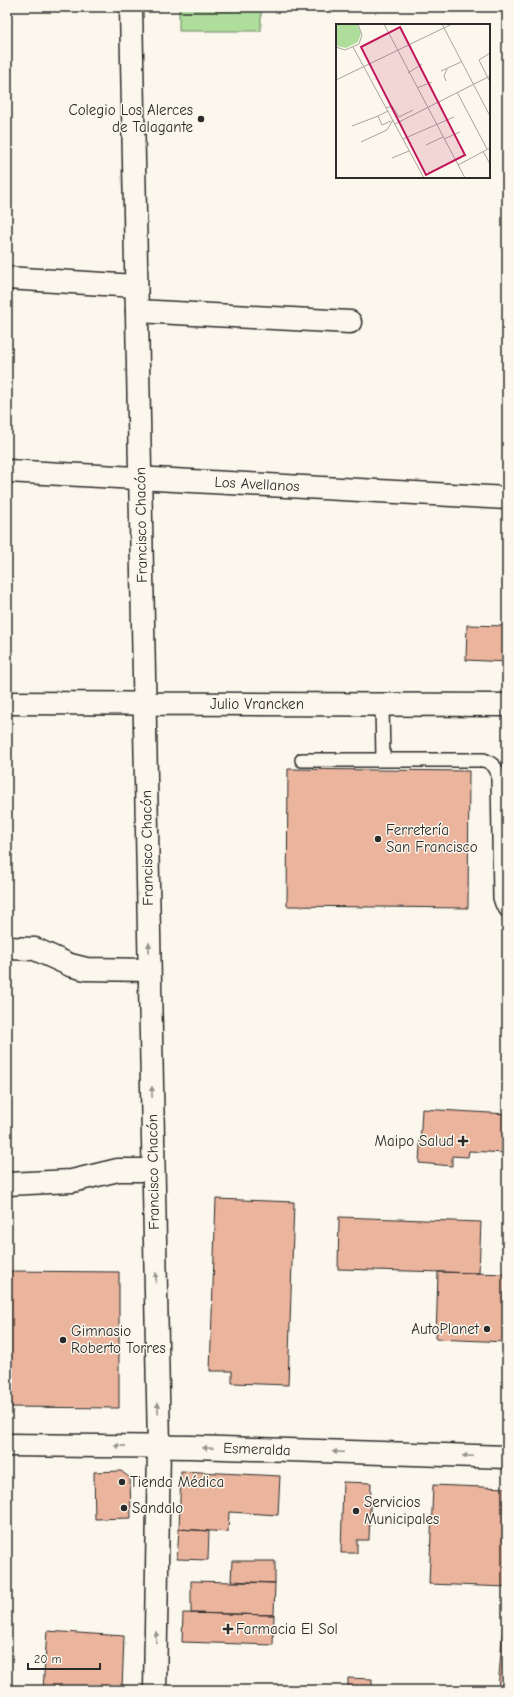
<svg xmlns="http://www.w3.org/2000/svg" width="514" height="1697" font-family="'Comic Neue',sans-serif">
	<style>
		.green { fill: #aedd9c; stroke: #6c8464 }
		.building { fill: #eab49d; stroke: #2b2b2b }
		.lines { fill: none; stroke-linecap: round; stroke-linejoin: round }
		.service-casing { stroke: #2b2b2b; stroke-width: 16 }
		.minor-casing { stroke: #2b2b2b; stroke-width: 25 }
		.tertiary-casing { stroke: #2b2b2b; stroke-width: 25 }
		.secondary-casing { stroke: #2b2b2b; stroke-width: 25 }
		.service { stroke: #fbf7ec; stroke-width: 13 }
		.minor { stroke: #fbf7ec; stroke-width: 22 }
		.tertiary { stroke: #fbf7ec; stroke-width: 22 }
		.secondary { stroke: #fbf7ec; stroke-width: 22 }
		.oneway { fill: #93918c }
		.poi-dot { fill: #2b2b2b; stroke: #fbf7ec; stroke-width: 1.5 }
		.labels { text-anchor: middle; stroke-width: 3; stroke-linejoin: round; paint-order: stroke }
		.poi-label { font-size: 15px; fill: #2b2b2b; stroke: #fbf7ec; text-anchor: start }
		.street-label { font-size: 15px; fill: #2b2b2b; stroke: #fbf7ec }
		.inset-road { fill: none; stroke: #a8a59f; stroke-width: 1 }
		.view { fill: #c2185b; fill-opacity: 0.15; stroke: #c2185b; stroke-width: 2 }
		.inset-edge { fill: none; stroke: #2b2b2b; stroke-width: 2 }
	</style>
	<rect width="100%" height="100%" fill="#fbf7ec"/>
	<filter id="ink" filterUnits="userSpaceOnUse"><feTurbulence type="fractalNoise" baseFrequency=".025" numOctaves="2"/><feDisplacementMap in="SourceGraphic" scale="8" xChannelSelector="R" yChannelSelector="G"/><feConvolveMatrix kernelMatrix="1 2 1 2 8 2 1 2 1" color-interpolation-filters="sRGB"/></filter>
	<g filter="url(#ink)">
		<path class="green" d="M179,7h82v24h-82z"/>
		<path class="building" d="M7,7h1v41h-1z
			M467,625l40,1v36l-41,-2z
			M288,769l181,2 -1,137 -181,-2z
			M422,1109l85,5 -1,39 -37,-2 -1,6 -16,-1v10l-33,-3z
			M216,1199l78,3 -6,183 -56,-2v-12h-22z
			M339,1217l142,5 -2,51 -141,-4z
			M7,1271l112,1v136l-112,-1z
			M438,1272l69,2v68l-71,-3z
			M121,1471l9,7 1,40 -36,1 -1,-47z
			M181,1471l99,5 -2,39 -49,-3 -1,20 -49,-3z
			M343,1482l28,1 -2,57h-12v13h-16z
			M433,1485l74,3v99l-78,-3z
			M179,1529l30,2 -1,29 -31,-1z
			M232,1561h43v22l-44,-2z
			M191,1581l84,2 -1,32 -83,-2z
			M183,1613l91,2 -1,30 -91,-3z
			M503,1626h4v63h-9z
			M47,1631l77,5 -2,54 -79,-1z
			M348,1678l24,1v11h-24z"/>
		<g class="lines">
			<g class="service-casing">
				<path id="service" d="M382,705l1,55
					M302,760h182c8,3 13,7 14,16l2,122 2,6 5,7"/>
			</g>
			<g class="minor-casing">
				<path id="minor" d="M7,278l129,8
					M137,311l213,11
					M7,471l500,27
					M7,948l28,1 35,16 16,4 63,1
					M7,1184l65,-3 46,-11h35"/>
			</g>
			<g class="tertiary-casing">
				<path id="tertiary" d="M131,7l28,1440 -4,243
					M7,703l500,2"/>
			</g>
			<g class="secondary-casing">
				<path id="secondary" d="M7,1445l185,2 315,10"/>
			</g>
			<use href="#service" class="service"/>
			<use href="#minor" class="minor"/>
			<use href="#tertiary" class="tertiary"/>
			<use href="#secondary" class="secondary"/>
		</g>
		<defs><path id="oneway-solid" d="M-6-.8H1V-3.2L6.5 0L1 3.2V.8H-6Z"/></defs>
		<g class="oneway">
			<use href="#oneway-solid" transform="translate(149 948) rotate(-91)"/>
			<use href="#oneway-solid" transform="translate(152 1092) rotate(-91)"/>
			<use href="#oneway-solid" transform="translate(156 1278) rotate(-91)"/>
			<use href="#oneway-solid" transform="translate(158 1408) rotate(-91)"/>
			<use href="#oneway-solid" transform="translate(120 1446) rotate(-179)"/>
			<use href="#oneway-solid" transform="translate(208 1448) rotate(-178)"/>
			<use href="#oneway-solid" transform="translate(338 1452) rotate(-178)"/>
			<use href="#oneway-solid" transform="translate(468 1456) rotate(-178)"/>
			<use href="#oneway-solid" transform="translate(156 1637) rotate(-89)"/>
		</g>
	</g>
	<g class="poi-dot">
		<circle cx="201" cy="119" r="4"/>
		<circle cx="378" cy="839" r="4"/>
		<path d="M461 1135h4v4h4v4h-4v4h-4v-4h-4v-4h4z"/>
		<circle cx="487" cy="1329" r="4"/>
		<circle cx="63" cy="1340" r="4"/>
		<circle cx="122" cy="1482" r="4"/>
		<circle cx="124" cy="1508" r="4"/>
		<circle cx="356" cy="1511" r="4"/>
		<path d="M226 1623h4v4h4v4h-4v4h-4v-4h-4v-4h4z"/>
	</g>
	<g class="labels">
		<g class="poi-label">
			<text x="193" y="115" text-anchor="end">Colegio Los Alerces<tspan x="193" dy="17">de Talagante</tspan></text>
			<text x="386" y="835">Ferretería<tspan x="386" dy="17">San Francisco</tspan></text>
			<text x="454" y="1146" text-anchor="end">Maipo Salud</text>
			<text x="479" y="1334" text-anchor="end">AutoPlanet</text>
			<text x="71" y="1336">Gimnasio<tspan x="71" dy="17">Roberto Torres</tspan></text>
			<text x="130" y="1487">Tienda Médica</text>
			<text x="364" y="1507">Servicios<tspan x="364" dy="17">Municipales</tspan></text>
			<text x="132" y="1513">Sandalo</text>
			<text x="236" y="1634">Farmacia El Sol</text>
		</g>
		<g class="street-label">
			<text transform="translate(257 484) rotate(3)" y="5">Los Avellanos</text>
			<text transform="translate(141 525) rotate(-91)" y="5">Francisco Chacón</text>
			<text x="257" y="709">Julio Vrancken</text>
			<text transform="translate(147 848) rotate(-91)" y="5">Francisco Chacón</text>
			<text transform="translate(153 1172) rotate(-91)" y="5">Francisco Chacón</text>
			<text transform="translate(257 1449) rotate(2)" y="5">Esmeralda</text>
		</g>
	</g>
	<g transform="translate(336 24)">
		<rect width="154" height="154" fill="#fbf7ec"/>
		<path d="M0,0h21l4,9 -3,9 -12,6 -9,-2z" fill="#aedd9c"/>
		<path class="inset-road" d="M48,0l81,154M106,0l48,92M0,23l9,3 14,-6 3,-9 -4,-11M17,23l71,131M154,29l-11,7 11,22M105,47l20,-9M72,49l14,-9M0,56l116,-56M110,57l-2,-5 3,-7M81,64l15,-6M121,68l30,57M50,84l6,-2 7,11 14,-7M52,87l-10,5 4,9 9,-4M59,100l95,-48M16,102l26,-10M67,115l51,-22M108,115l16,-7M25,118l26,-12 6,-10M90,121l17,-8M147,127l7,13M56,134l17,-7M122,141l32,-17"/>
		<path class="view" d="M64,3l65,128 -39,20 -65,-128z"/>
		<rect width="154" height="154" class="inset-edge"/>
	</g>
	<rect width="514" height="1697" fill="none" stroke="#fbf7ec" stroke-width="24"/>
	<rect x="12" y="12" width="490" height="1673" fill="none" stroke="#2b2b2b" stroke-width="1.5" filter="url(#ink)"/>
	<path d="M28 1663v6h72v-6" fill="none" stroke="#2b2b2b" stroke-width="2"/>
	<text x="34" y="1663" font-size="12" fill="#2b2b2b" stroke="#fbf7ec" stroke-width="3" paint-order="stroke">20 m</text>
</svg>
